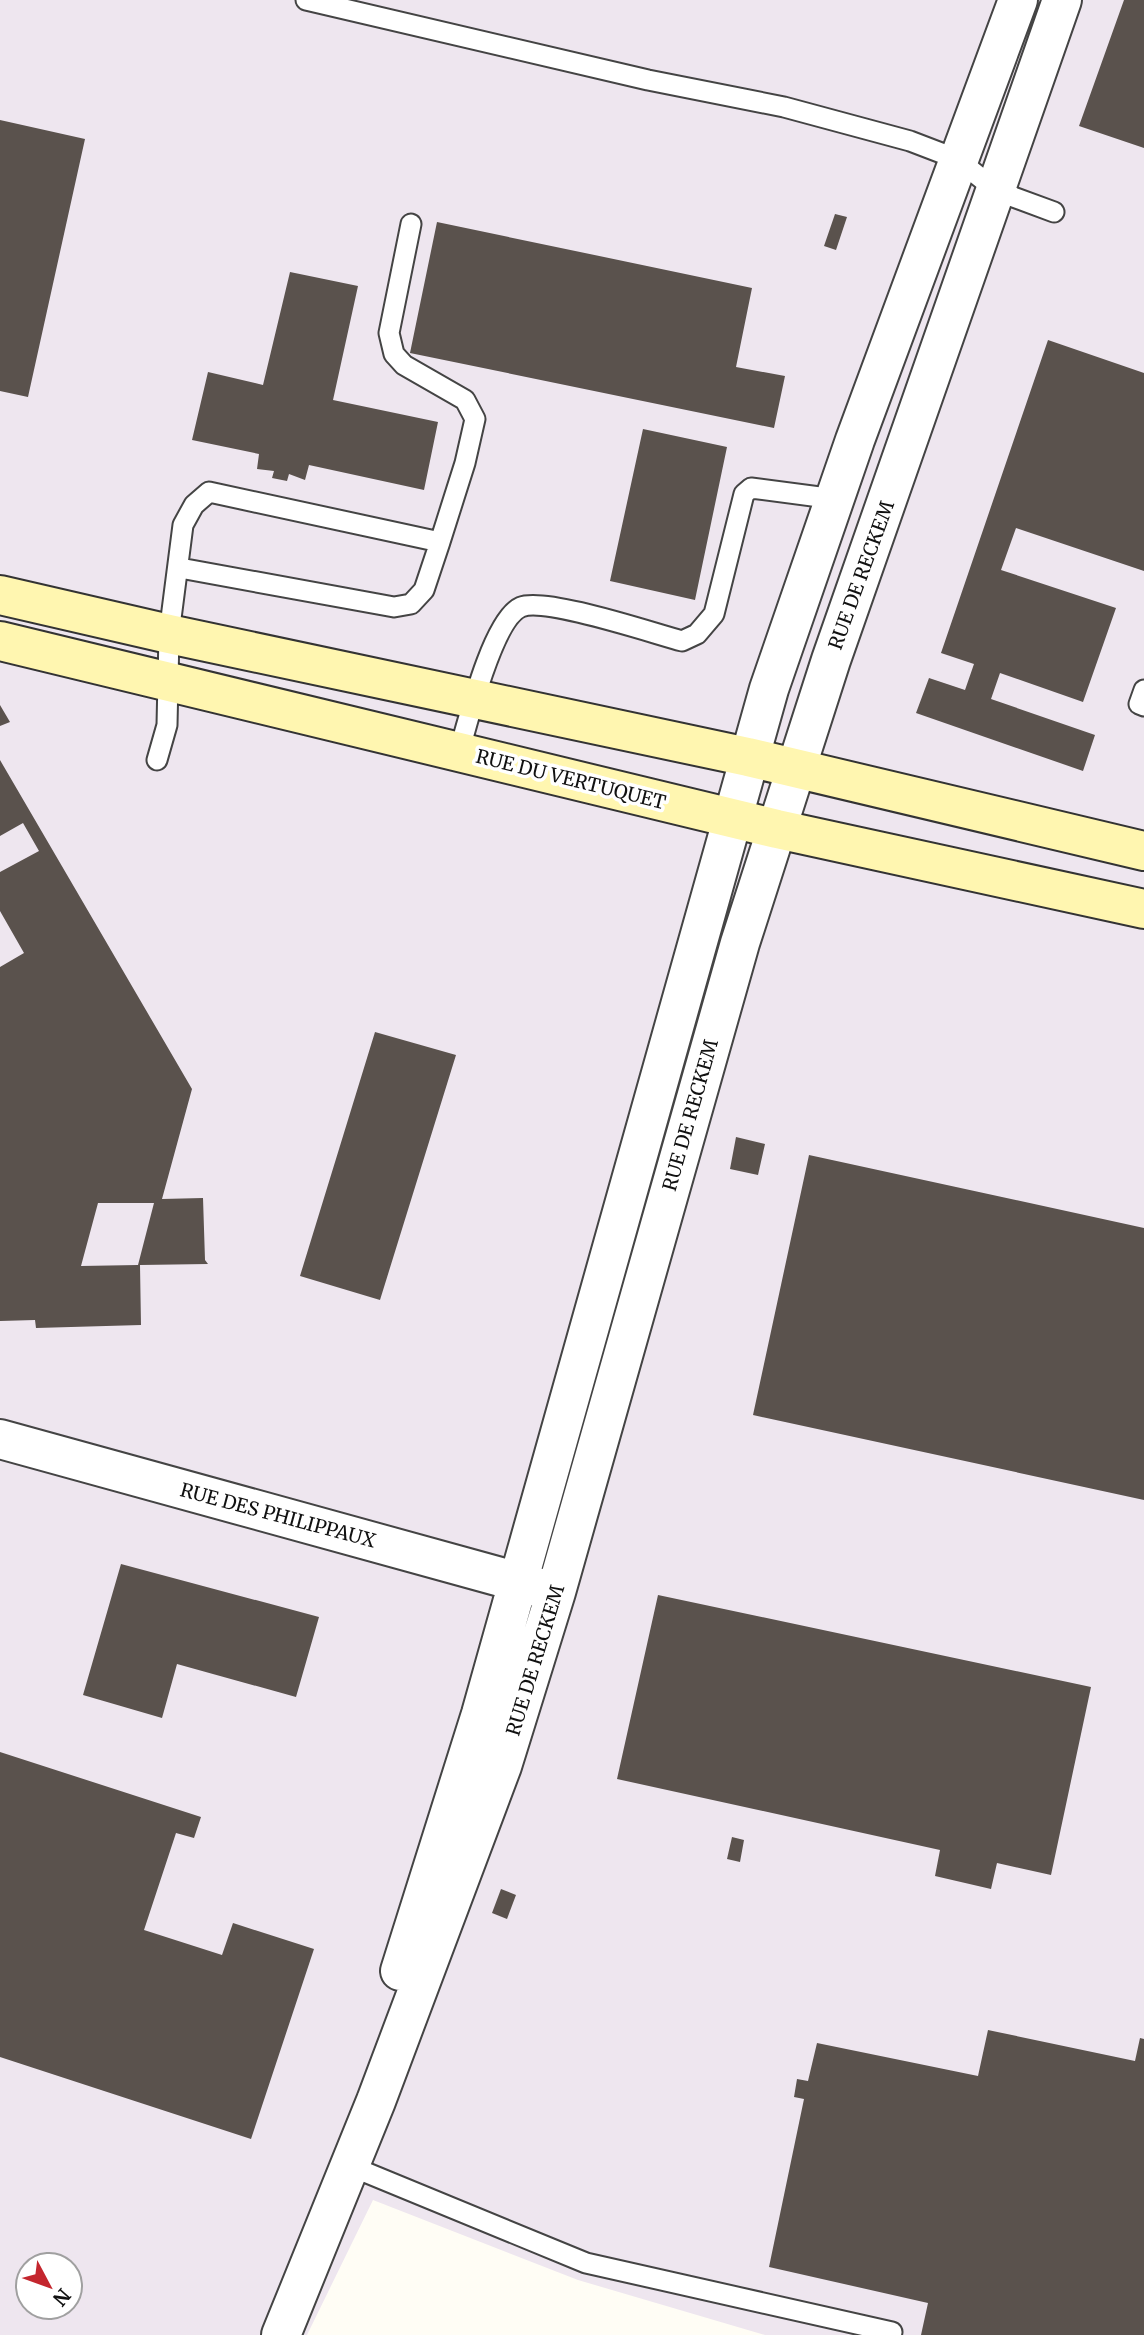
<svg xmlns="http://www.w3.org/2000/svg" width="1144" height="2335" font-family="Merriweather,serif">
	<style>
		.industrial { fill: #eee6ef; fill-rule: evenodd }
		.building { fill: #5a524d; fill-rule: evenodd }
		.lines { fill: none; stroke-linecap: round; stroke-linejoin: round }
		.lane-casing { stroke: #444; stroke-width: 23 }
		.street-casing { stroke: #444; stroke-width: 42 }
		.secondary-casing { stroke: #333; stroke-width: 42 }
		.lane { stroke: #fff; stroke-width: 19 }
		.street { stroke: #fff; stroke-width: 38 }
		.secondary { stroke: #fff6b0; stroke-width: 38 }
		.labels { text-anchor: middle; stroke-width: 7; stroke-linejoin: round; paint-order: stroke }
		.street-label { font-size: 19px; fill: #111; stroke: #fff }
	</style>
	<rect width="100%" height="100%" fill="#fffdf5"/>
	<path class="industrial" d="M0,0h1144v2335h-379l-187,-55 -205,-80 -66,135h-307zM28,2265h42v42h-42z"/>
	<path class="building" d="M1124,0h20v148l-65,-22z
		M0,120l85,19 -57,258 -28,-6z
		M835,214l12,3 -11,33 -12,-4z
		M437,222l315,66 -16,79 49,9 -11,52 -364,-75z
		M290,272l68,14 -25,114 105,22 -14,68 -115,-25 -4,15 -16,-6 -2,7 -15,-3 2,-7 -17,-2 2,-15 -67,-14 16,-68 55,13z
		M1048,340l96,33v198l-128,-43 -15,42 115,38 -33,94 -83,-29 -9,26 104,36 -12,36 -167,-58 13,-35 36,12 9,-26 -33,-11z
		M643,429l84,18 -32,153 -85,-19z
		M0,705l10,17 -10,4z
		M0,760l192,329 -30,110 41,-1 2,62 3,4 -68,1 1,60 -105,3 -1,-8 -35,1v-354l24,-14 -24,-42v-39l39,-21 -16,-28 -23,13zM98,1203h56l-16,62 -57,1z
		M375,1032l81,23 -76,245 -80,-24z
		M736,1137l29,7 -7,31 -28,-6z
		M809,1155l335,73v272l-391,-85z
		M121,1564l198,53 -23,80 -119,-33 -15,54 -79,-23z
		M658,1595l433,92 -40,188 -54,-12 -6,26 -56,-13 5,-26 -323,-71z
		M0,1752l201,65 -7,21 -18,-5 -32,97 78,25 11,-32 81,26 -63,190 -251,-82z
		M732,1837l12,3 -4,22 -13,-3z
		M501,1889l15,6 -9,24 -15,-6z
		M988,2030l147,31 5,-23 4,1v296h-223l7,-32 -159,-36 35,-168 -10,-2 3,-18 11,2 9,-38 161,33z"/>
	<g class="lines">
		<g class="lane-casing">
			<path id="lane" d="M306,0l342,80 136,27 126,34 47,18 40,32 57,21
				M180,568l214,39 17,-3 13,-14 16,-48
				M1144,690l-5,14 5,2
				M459,752c9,-31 34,-133 62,-145 24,-10 131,26 161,34l15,-7 17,-20 30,-120 7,-6 84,11
				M157,760l10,-35 2,-91 14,-109 11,-20 15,-13 231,50 25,-79 10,-44 -10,-19 -61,-35 -10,-11 -5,-21 22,-109
				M343,2163l243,100 306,69 -1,3"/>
		</g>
		<g class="street-casing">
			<path id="street" d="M0,1439l544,150
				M400,1971l81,-257 288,-1025 86,-249 163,-440
				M281,2335l95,-234 126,-335 54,-174 184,-649 91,-283 231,-660"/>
		</g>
		<g class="secondary-casing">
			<path id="secondary" d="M0,595l169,39 579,123 396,94
				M0,641l777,188 367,80"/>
		</g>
		<use href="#lane" class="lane"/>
		<use href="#street" class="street"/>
		<use href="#secondary" class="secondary"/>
	</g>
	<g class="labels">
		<g class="street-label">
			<text transform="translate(861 575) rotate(-70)" y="7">RUE DE RECKEM</text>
			<text transform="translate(571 779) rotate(14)" y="7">RUE DU VERTUQUET</text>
			<text transform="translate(690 1115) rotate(-74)" y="7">RUE DE RECKEM</text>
			<text transform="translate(278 1515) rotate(15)" y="7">RUE DES PHILIPPAUX</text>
			<text transform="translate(535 1660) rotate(-73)" y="7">RUE DE RECKEM</text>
		</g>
	</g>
	<g transform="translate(49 2286) rotate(131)"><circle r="33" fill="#ffffff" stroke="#a0a0a0" stroke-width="2"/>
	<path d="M0-5L12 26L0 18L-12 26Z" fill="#c4262e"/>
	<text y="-10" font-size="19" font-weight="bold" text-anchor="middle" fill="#111111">N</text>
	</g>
</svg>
